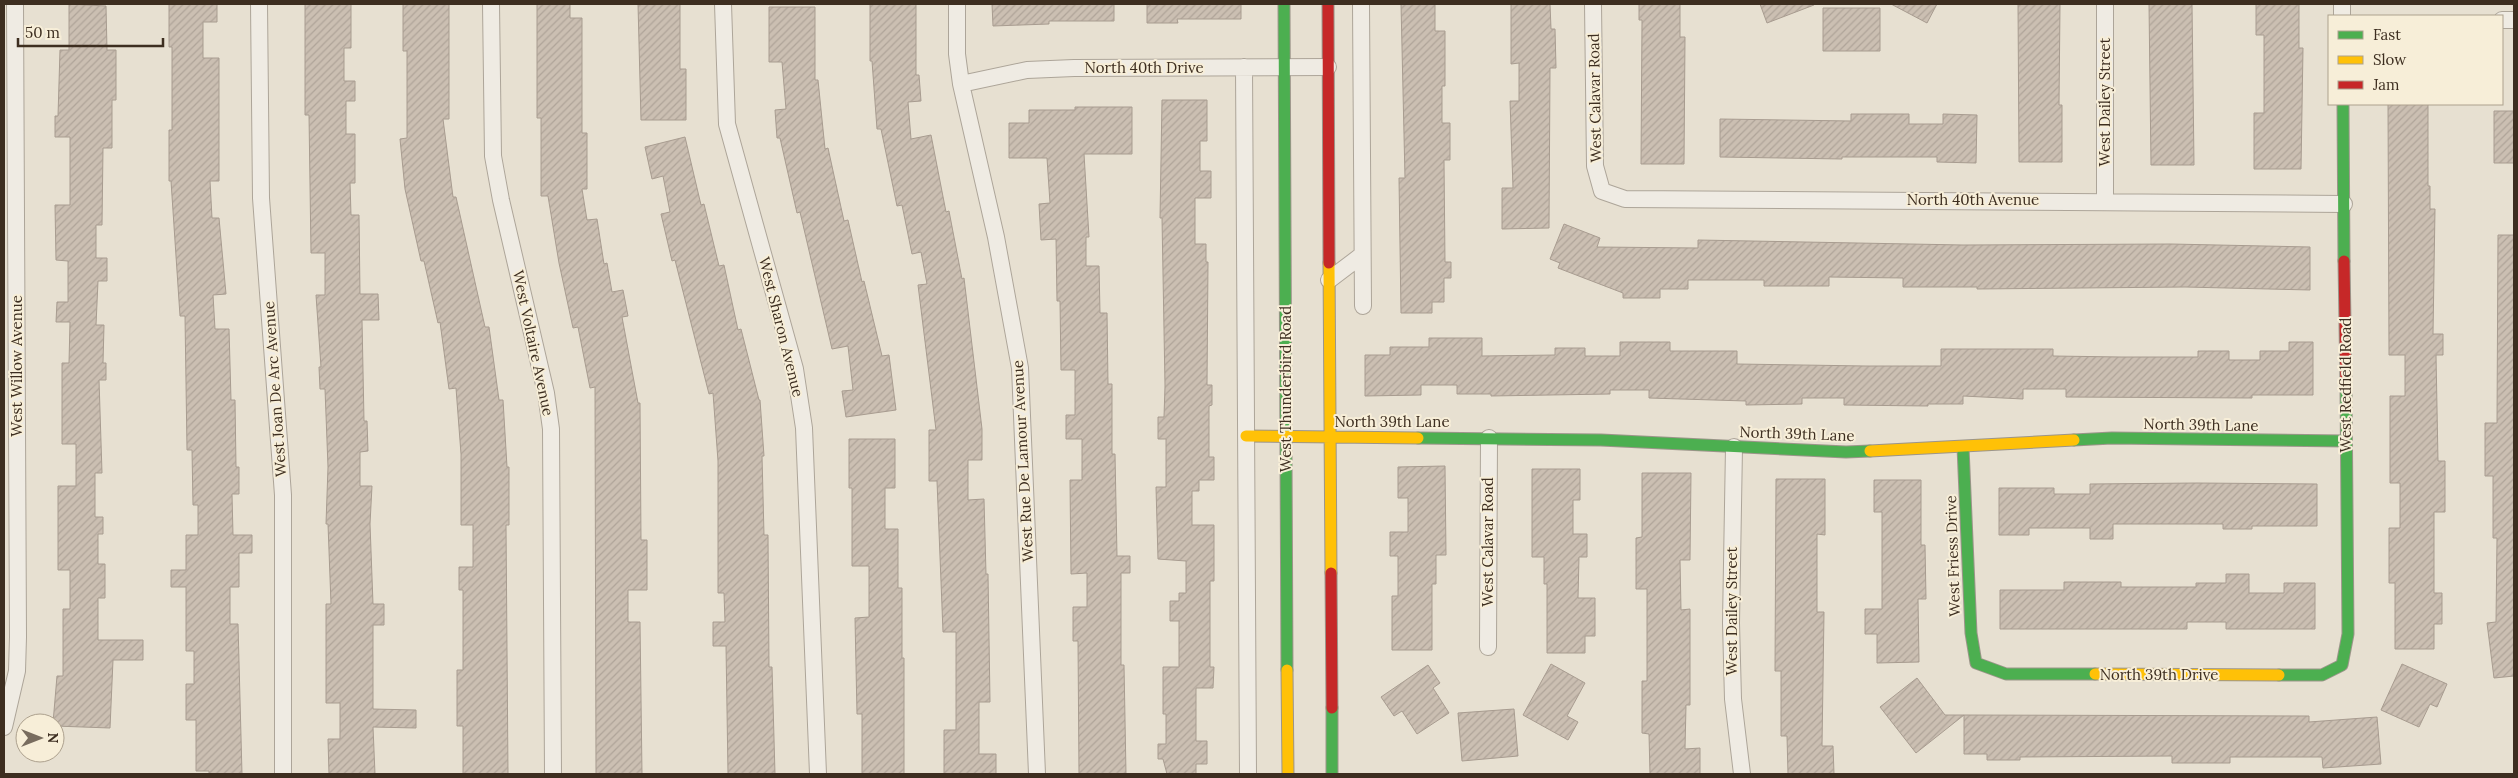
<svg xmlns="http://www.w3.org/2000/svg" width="2518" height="778" font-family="Lora,serif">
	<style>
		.building { fill: url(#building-hatch); stroke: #a89c90 }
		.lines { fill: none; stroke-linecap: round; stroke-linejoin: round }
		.street-casing { stroke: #ada599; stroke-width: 18 }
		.fast-casing { stroke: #9c958a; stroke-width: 13 }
		.slow-casing { stroke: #9c958a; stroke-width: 13 }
		.jam-casing { stroke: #9c958a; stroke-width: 13 }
		.street { stroke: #efebe3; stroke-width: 16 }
		.fast { stroke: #4caf50; stroke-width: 11 }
		.slow { stroke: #ffc107; stroke-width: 11 }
		.jam { stroke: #c62828; stroke-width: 11 }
		.labels { text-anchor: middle; stroke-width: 4; stroke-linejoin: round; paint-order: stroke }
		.street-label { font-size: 15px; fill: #3d2e20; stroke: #f7eed8 }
	</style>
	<defs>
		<pattern id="building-hatch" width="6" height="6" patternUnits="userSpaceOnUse" patternTransform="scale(1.25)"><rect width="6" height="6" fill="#cbbfb2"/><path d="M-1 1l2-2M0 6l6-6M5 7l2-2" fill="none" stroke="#afa499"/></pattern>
	</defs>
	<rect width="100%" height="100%" fill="#e7e0d1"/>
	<path class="building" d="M69,4l37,2 1,44h9v50h-4v48h-9l-1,77h-6v33h11v23h-9l-2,44h8l-1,38h3v17h-7l3,93h-7v44h8v17h-5v30h7v34h-7v42h45v20h-30l-3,68 -55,-2 -2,-3 4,-47h6v-67h7v-39h-12v-84h18v-42h-14v-81h7l1,-41h-14l1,-20h11v-41l-12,-1 -1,-55h15v-68h-15v-21h3l2,-66h9z
		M169,4h48v18h-14v36h16v123h-9l2,37h7l7,76 -13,1 2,34h14l2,71h4l1,67h3v27h-7l1,41h19v18h-13v34h-9v37h8l4,150h-33v-3h-13v-51h-10v-36h8v-33h-8v-64h-15v-17h15v-35h12v-30h-5l-1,-55h-5l-2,-134h-5l-9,-135h-2v-51h3v-83h-3z
		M305,4h46v44h-7v33h11v20h-9v33h9v49h-5l1,32h8l1,79h18l1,26h-17l2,101h3l1,30 -8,1v34h12l-2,38 3,80h11v21h-11v84l43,1v18l-43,-1 2,47h-46l-1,-35h12v-36h-14v-99h5l-3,-80h-2l2,-57 -3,-78h-5l-1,-22h2l-5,-72h9v-42h-14l-2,-138h-4z
		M403,4h46v115h-6l10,78h3l29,130h4l10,73h4l4,67h2v58h-3l2,249h-45v-48h-6v-56h6v-80h-4v-23h14v-42h-12v-71l-5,-66 -7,1 -9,-67 -2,1 -14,-62h-3l-16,-72 -5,-50 7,-1v-87h-4z
		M537,4h33v14h12v115h5v56h-5l5,31 10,-1 7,45 3,-1 5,29 11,-2 5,26 -6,1 16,86h2l1,137h6v50h-19v32h12l2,152h-46l-1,-387 -5,1 -12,-61 -5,1 -14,-65 -11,-67h-7v-78h-4z
		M638,4h42v65h6v51h-45z
		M870,4h46v71h3l2,26 -13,1 3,37 20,-4 15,77 3,-1 13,68 2,-1 18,151v31h-14v40l16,-1 2,75h2l2,128h-11v52h17v20h-52v-44h12v-98h-13l-6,-151h-8v-51h7l-18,-145 9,-1 -6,-32 -9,2 -10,-49 -5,1 -16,-77h-4l-5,-68h-2z
		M992,4h122v17h-65v3l-56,2z
		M1147,4h94v15h-64l1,4h-31z
		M1401,4h34v27h10v55h-3v37h8v37h-6l1,102h6v16h-7v24h-12v11h-31l-2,-135h6z
		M1511,4h39l1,25h4l1,39h-6l-1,160 -47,1v-41h11l-3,-87h9v-38l-8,1z
		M1639,4h41v33h5l-1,127h-43l1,-144h-3z
		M1760,4h54v1l-47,18z
		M1891,4h46l-10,19z
		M2018,4h42l-1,101h3v57h-43z
		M2149,4h43l2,161h-43z
		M2256,4h43v44h4l-2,121h-47v-56h10v-78h-8z
		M769,7h46v73h3l7,69 3,-1 16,73 4,-1 14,62 2,-1 18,75 7,-1 7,55 -50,7 -4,-26 11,-1 -5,-44 -16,3 -32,-137 -3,1 -17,-75h-3l-2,-28 11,-1 -4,-47h-13z
		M1823,8h57v43h-57z
		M1162,100h45v41h-7v30h11v27h-16v46h11v18h2l-1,123h5v20l-3,1v51h5v23h-15v11h-7v34h22v56h-4v86h4l-1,21h-17v53h11v23h-11v10h-29l-4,-15h-5v-15h8v-30h-3v-47h16v-46h-9v-20h9v-8h7v-32l-28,-2 -2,-72h10v-48h-8v-22h6l1,-31 -3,-168h-2z
		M2388,104h40v82h2v23h5l-2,125h10v21h-7l2,106h7v51h-11v81h8v31h-8v25h-39v-66h-6v-55h11v-45h-10v-87h15v-41h-16z
		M1075,107h57v47h-48l5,83h-3v29h13l1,47h7l1,71h4v70h3l2,102h13v17h-9v92h3l2,109h-47l-1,-133h-5v-34h14v-34l-16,1 -1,-94h12v-41h-16v-24h9v-45h-14l-1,-69h-3l-1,-62 -15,1 -2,-36 11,-1 -3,-45h-38v-35h20v-13h46z
		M2494,111h20v52h-20z
		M1851,114h58v10h34v-10l34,1 -1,48 -39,-1v-5h-95v2l-122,-2v-38l131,2z
		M685,137l16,68 3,-1 15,62 5,-1 14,65 3,-1 18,71h1l4,56h-2l2,79h4l1,132h3l3,107h-47l-2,-128h-13v-24h12l-1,-29h-6v-132l-5,-68 -4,1 -34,-134 -3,1 -11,-47 9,-2 -7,-36 -11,3 -7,-32z
		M1564,224l36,14 -3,9 101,1v-8l265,5 208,-1 139,3v43l-125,-3 -208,2v-2h-74v-9l-74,-1v9h-65v-6h-76v9h-28v9h-37v-5l-65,-25 2,-5 -10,-4z
		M2498,235h16v441l-20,2 -7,-55 9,-1 1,-84h-4v-62h-8v-53h12z
		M1429,338h53v18l73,-1v-7h30v8h35v-14h50v9h67v13l129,2h75v-17h112v7l68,1h77v-6h31v9h31v-9h29v-9h24v53h-61v3l-186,-1v-8h-43v10l-60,-3v8h-35v2l-84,-1v-7h-42v6l-56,1v-4l-97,-3v-8h-39v4l-119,2v-2h-34v-9h-36v10l-56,1v-41h25v-8h39z
		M849,439h46v49h-10v41h13v59h4v70h2v116h-42v-60h-5l-2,-96 14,-1v-51h-17v-78h-3z
		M1445,466l1,89h-10v29h-4v66h-40v-54h6v-40h-8v-24h18v-34h-10v-31z
		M1532,469h48v31h-7v34h14v23h-8l-1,41h17v38h-10v17h-38v-69h-3v-27h-12z
		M1642,473h49l-1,87h-10l1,50 9,-1v96h-4l-1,44 15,-1v26h-50l-1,-40 -7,-1v-52h5v-92h-11v-51l6,-1z
		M1776,479h49v56l-8,-1v78h7l-2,134h11l1,28h-46l-1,-38h-6v-65h-6z
		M1874,480h47v65h4l1,54h-8l1,63 -42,1v-29h-12v-25h17v-97h-8z
		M2197,483l120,1v42h-65v3h-29v-5h-110v15h-23v-11h-61v7h-30v-47h55v6h36v-10z
		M2226,574h23v19h35v-10h31v46h-89v-7h-39v7h-187v-39h64v-8h57v5h75v-4h30z
		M1551,664l34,19 -18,33 11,6 -10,18 -45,-25z
		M2402,664l45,20 -10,23 -7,-3 -11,23 -38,-17z
		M1428,665l12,18 -7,5 16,25 -32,21 -15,-23 -8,5 -13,-19z
		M1917,678l28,37h19l-48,38 -36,-46z
		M1514,709l4,47 -56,5 -4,-48z
		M1964,715l345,1v6l68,-5 4,47 -58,4 -1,-11h-92v6h-58v-7l-152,1v3h-33v-6h-23z"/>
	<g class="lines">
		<g class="street-casing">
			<path id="street" d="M259,4l2,194 22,297v279
				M491,4l2,152 8,44 45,193 5,36 2,345
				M723,4l4,120 68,245 9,59 14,346
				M957,4v50l4,30 35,153 24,131 17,406
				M1361,4l2,302
				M1593,4l2,162 7,25 23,8 719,5
				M2105,4v197
				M2342,4v12
				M2502,20h12
				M1244,67l4,707
				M961,84l66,-14 47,-2 254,-1
				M1329,280l33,-25
				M1734,447l-3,176 2,76 9,75
				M1488,647l1,-209
				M4,727l13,-56 1,-34 -3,-633"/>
		</g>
		<g class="fast-casing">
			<path id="fast" d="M1284,4l3,666
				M2343,104l1,157
				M1418,438l183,2 245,12 24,-1
				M2074,440l38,-2 234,3
				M1963,447l8,186 5,30 30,11h89
				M2279,675h43l20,-10 6,-31 -2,-248
				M1332,708v66"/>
		</g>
		<g class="slow-casing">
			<path id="slow" d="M1329,263l2,310
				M1246,436l172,2
				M1870,451l204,-11
				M1287,670l1,104
				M2095,674l184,1"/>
		</g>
		<g class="jam-casing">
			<path id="jam" d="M1328,4l1,259
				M2344,261l2,125
				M1331,573l1,135"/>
		</g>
		<use href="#street" class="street"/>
		<use href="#fast" class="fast"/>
		<use href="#slow" class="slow"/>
		<use href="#jam" class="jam"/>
	</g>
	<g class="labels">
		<g class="street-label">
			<text x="1144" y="73">North 40th Drive</text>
			<text transform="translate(1595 98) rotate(-91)" y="5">West Calavar Road</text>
			<text transform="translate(2105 102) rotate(-90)" y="5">West Dailey Street</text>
			<text x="1973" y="205">North 40th Avenue</text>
			<text transform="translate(781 327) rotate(76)" y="5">West Sharon Avenue</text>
			<text transform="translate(533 343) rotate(78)" y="5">West Voltaire Avenue</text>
			<text transform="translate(17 366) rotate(-90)" y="5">West Willow Avenue</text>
			<text transform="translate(2346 385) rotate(-90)" y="5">West Redfield Road</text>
			<text transform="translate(275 389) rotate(-94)" y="5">West Joan De Arc Avenue</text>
			<text transform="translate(1286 389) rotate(-90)" y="5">West Thunderbird Road</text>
			<text x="1392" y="427">North 39th Lane</text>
			<text transform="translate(2201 425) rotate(1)" y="5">North 39th Lane</text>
			<text transform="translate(1797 434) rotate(2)" y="5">North 39th Lane</text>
			<text transform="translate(1023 461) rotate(-93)" y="5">West Rue De Lamour Avenue</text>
			<text transform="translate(1488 542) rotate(-90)" y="5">West Calavar Road</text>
			<text transform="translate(1953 556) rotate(-92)" y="5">West Friess Drive</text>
			<text transform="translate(1732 611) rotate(-90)" y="5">West Dailey Street</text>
			<text x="2159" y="680">North 39th Drive</text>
		</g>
	</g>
	<rect width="2518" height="778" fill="none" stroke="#3d2e20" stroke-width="10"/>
	<rect x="2328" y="15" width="175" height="90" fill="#f7eed8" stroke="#ada18e"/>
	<rect x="2338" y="31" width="25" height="8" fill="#4caf50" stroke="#ada18e"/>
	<text x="2373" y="40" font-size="15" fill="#3d2e20">Fast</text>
	<rect x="2338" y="56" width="25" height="8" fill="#ffc107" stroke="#ada18e"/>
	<text x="2373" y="65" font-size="15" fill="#3d2e20">Slow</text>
	<rect x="2338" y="81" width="25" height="8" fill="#c62828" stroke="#ada18e"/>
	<text x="2373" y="90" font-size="15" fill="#3d2e20">Jam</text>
	<g transform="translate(40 738) rotate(90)"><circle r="24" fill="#f7eed8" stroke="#ada18e"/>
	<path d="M0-4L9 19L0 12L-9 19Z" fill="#786c5e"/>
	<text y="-8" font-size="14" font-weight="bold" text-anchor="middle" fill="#3d2e20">N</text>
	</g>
	<path d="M18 38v8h145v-8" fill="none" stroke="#3d2e20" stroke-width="2.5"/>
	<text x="25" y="38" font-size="15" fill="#3d2e20" stroke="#f7eed8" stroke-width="4" paint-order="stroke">50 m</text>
</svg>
